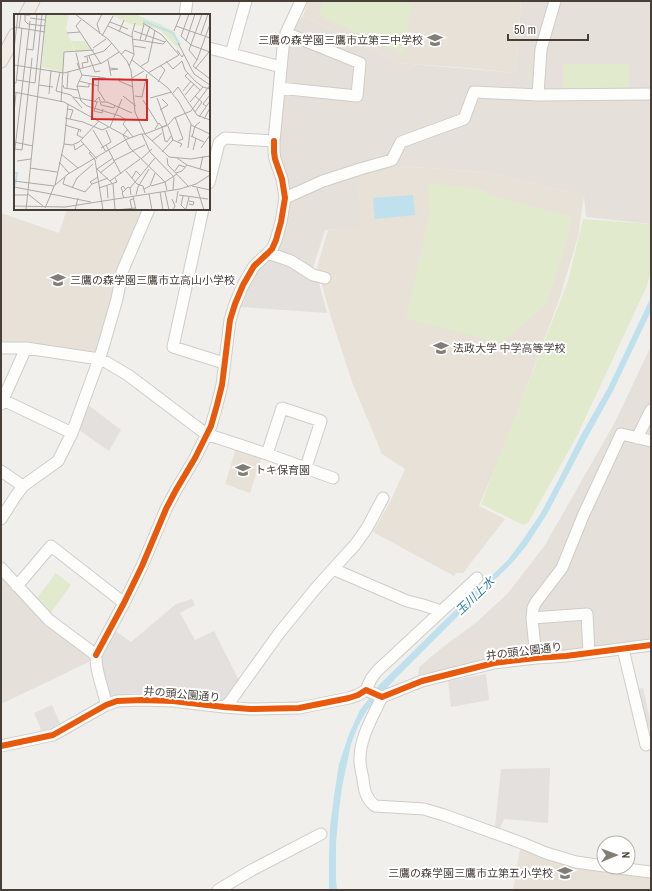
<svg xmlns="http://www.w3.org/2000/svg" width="652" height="891" font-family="'Archivo Narrow','Noto Sans JP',sans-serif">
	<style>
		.residential { fill: #e5e0da }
		.education { fill: #e7e1d8 }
		.green { fill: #e2eacd }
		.parking { fill: #e3e0dd }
		.water { fill: #bfe0ed }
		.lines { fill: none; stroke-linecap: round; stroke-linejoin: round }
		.minor-casing { stroke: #cfcdc9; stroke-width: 13 }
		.major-casing { stroke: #d3c8ba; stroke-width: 15 }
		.minor { stroke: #fdfdfc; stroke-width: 11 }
		.major { stroke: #f1ece5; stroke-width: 13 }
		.cycleway-casing { stroke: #fff; stroke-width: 8 }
		.cycleway { stroke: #e8590c; stroke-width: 6 }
		.labels { text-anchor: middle; stroke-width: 4; stroke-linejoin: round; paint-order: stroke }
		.poi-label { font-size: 11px; fill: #473f38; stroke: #fff; text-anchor: start }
		.street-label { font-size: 11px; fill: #473f38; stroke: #fff }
		.water-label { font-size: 12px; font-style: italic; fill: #317e9f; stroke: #fff }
		.inset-river { fill: none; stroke: #bfe0ed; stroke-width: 2 }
		.inset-road { fill: none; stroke: #ada9a4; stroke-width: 1 }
		.view { fill: #d62828; fill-opacity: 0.15; stroke: #d62828; stroke-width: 2 }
		.inset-edge { fill: none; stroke: #473f38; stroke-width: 2 }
	</style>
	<rect width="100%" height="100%" fill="#f1efec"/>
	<path class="residential" d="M521,1h130v223l-65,-7 -2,-21 -98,-24 -85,-6 -40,61 -36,3 -12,38 -38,-17 9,-21 -7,-80 12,-119 14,-15 96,47 117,10z
		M651,346v296l-233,36 1,-11 24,-20 35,-26 30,-28 37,-48 70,-123z
		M1,576l91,83 -1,2 -90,43z"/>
	<path class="education" d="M308,1h213l-5,72 -49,-5 -68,-5 -96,-47z
		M401,166l85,6 98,24 -6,41 -19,63 -42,113 -20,51 -18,42 26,13 -42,54h-7l-2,3 -81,-44 18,-32 14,-31 -23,-15 -30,-72 -22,-68 -8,-29 3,-12 -8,-3 1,-6 10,-34 33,-4 -5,-48z
		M67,209h76l-14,37 -11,22 -4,24 -18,60 -3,2 -92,-9v-132l58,20z
		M236,448l26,8 -12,37 -25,-9z
		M520,849l26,10 33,9 72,10v12h-138z"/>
	<path class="green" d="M323,1h89l-8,53 -85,-39z
		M563,64h66v29h-66z
		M428,183l47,5 12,3 -1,3 86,23 -3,18 -22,69 -46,39 -95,-24 24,-107z
		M583,219l68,5v46l-4,16 -71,152 -48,85 -5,2 -42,-21 87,-223z
		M56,573l15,12 -21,29 -14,-15z"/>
	<path class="parking" d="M268,259l22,7 21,14 8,3 8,30 -87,-6 4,-9v-6l13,-24z
		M87,404l34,26 -12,21 -30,-21z
		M192,599l3,6 -15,8 15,27 19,-9 26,51 -14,19 -52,-7 -20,-1h-21l-26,4 -8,-36 14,-32 18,13 45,-38z
		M486,674l3,26 -38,7 -3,-26z
		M643,688l8,36v3l-6,1 -8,-39z
		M52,705l8,18 -11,6 -8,2 -2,-7 -5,-11z
		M550,768l-2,55 -44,-4 -4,9 -5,-1 6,-58z"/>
	<path class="water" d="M413,195l2,20 -40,4 -2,-21z
		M651,297v14l-38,80 -26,47 -40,76 -20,31 -15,18 -54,53 -62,62 -29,32 -9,16 -7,18 -9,43 -3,23 -3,33v36l1,11h-8v-31l1,-32 4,-31 5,-32 10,-30 11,-24 19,-25 64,-63 64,-61 15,-20 19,-28 18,-34 22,-44 27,-47z"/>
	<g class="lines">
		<g class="minor-casing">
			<path id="minor" d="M185,15l2,-14
				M209,48l72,19
				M231,54l15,-53
				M279,88l78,8 3,-33 -74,-30
				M538,95l3,-46 14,-48
				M209,183l10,-40 6,-5 49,3 9,-93 3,-15 15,-32
				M285,198l38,-17 37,-12 32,-9 9,-18 63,-23 10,-27 64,3 113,-1
				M203,209l-30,138 51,16
				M268,253l23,8 22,14 12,3
				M1,348h25l73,11 7,3 22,13 78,59 61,20 66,24
				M3,400l69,33
				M1,404l25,-56
				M637,438l14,-28
				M267,454l15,-46 39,13 -15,46
				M1,471l22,15
				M1,519l14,-22 8,-11 35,-25 14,-28 30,-82 15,-52 5,-27 27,-63
				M1,568l48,52 47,35c-1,18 8,33 10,50
				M333,569l74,32 16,4 18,6
				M17,586l34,-40 73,57
				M532,618l55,-4 2,39
				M623,649l23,96
				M96,655l28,-52 18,-37 24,-57 10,-19 19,-32 16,-32 6,-21 5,-20 8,-65 5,-16 8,-19 11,-19 14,-13 4,-4 4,-9 5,-18 4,-24 -3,-19 -7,-20 -1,-7v-11
				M536,658l-4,-40 1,-10 3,-6 26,-34 21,-52 38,-82 30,7
				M366,690l5,-11 6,-8 100,-93
				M382,697c-9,19 -23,42 -22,64 0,6 2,12 3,18 1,11 3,20 12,27l49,3 20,6 78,28 24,10 30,9 28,4
				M224,707l5,-4 51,-71 36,-44 27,-30 12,-13 12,-17 16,-30
				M1,746l52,-11 53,-30 11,-4 25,-1 31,1 51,6 26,2 49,-1 50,-10 9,-3 8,-5 16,7 40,-16 72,-18 42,-5 30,-2 85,-11
				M610,867l41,5
				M218,890l32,-19 71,-37"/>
		</g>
		<g class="major-casing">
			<path id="major" d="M26,15l7,-14
				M1,61l14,-26"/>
		</g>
		<use href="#minor" class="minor"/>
		<use href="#major" class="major"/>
		<g class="cycleway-casing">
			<path id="cycleway" d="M96,655l28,-52 18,-37 24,-57 10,-19 19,-32 16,-32 6,-21 5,-20 8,-65 5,-16 8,-19 11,-19 14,-13 4,-4 4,-9 5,-18 4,-24 -3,-19 -7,-20 -1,-7v-11
				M1,746l52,-11 53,-30 11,-4 25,-1 31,1 51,6 26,2 49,-1 50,-10 9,-3 8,-5 16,7 40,-16 72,-18 42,-5 30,-2 85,-11"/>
		</g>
		<use href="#cycleway" class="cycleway"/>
	</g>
	<defs>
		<g id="school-bare" transform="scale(1.2)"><path d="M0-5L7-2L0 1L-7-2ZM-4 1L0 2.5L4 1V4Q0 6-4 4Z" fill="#827d77" stroke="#fff" stroke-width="2.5" paint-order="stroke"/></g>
	</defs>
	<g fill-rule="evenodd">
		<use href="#school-bare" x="435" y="40"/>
		<use href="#school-bare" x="58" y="280"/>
		<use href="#school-bare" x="441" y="348"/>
		<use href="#school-bare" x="243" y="470"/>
		<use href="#school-bare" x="565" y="873"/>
	</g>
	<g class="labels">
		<g class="poi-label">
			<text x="423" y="44" text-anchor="end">三鷹の森学園三鷹市立第三中学校</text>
			<text x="70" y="284">三鷹の森学園三鷹市立高山小学校</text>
			<text x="453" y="352">法政大学 中学高等学校</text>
			<text x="255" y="474">トキ保育園</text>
			<text x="553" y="877" text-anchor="end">三鷹の森学園三鷹市立第五小学校</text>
		</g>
		<g class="street-label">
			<text transform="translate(524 651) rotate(-7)" y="4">井の頭公園通り</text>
			<text transform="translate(182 694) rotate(5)" y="4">井の頭公園通り</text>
		</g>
		<g class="water-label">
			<text transform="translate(475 596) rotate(-44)" y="4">玉川上水</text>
		</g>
	</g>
	<g transform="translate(14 14)">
		<rect width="196" height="196" fill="#f1efec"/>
		<path d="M32,0h23l-3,15 5,12h16l5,8 -16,4 -5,-12 3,10h-10l-1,21 -21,-5zM95,0h25l26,10 15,8 4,17 -20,-20 -28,-5z" fill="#e2eacd"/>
		<path class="inset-river" d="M129,7l30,12M159,19l7,12M0,159h3l-2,13"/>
		<path class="inset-road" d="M61,0l34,26 18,21 4,9 4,42 10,22 23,-9 6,-7 17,-7 19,-26M175,0l-8,22 10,9 19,7M188,0l-13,36 8,10 -4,6 17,13M16,1h-5v6l3,3 17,2M16,4l16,2M67,6l-5,6 25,38M96,8l18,7M129,9l19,12 17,20 -31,18M94,12l24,11M162,12l34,12M0,13l31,5M5,14l2,-14M120,17l31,11M160,17l7,-17M105,18l5,-12M53,19l13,-1M86,20l-3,-10 5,-10M187,20l7,-20M88,22l11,-20M118,25l31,5 4,-4M126,26l4,-16M131,26l5,-14M172,27l9,-27M164,29l16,31 16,11M120,32l12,2M79,34l13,-9M13,35l6,1 4,-36M0,36l4,-36M163,36l5,7 2,-3M62,39l4,16M107,41l4,-5 9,4M75,42l6,16 5,-1M70,43l20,-6 8,-8M94,46l3,16M118,46l36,28 11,14 12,22 -3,24M183,46l13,-36M152,47l7,8 9,-8 3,9 10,11 8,6 7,2M63,49l5,12M0,51l50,8 38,-10 17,-11M115,52l5,-11 -2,-21 3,-11M127,52l7,-4 7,-32M69,54l-1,-5 6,-1 -1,-5M96,54l8,1 -8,1M181,55l14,-17M46,58l-4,19 15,4 11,13M174,59l-3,3 15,14M68,61l-5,11 4,15 6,5 33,10 6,4 -3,4 10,13M68,61l24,3M85,62l-1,14 7,11M106,64l-1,3 14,6M118,64l12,-7M3,66l18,3M65,67l20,5M144,68l7,-12 -5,-5M0,69h2l6,-55M21,69l7,-69M25,71l14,2M49,71l1,3 14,2M63,72l12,1v-3M53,75l1,-17M169,77l8,-10M0,78l50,10 65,36M159,79l5,-6 19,28 13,5M35,80l2,-24M171,81l9,-11M109,82l13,10M121,82l7,1 5,-23M59,83l25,5M136,84l22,-6M129,86l15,24M81,87l4,-4 2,8 13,3 1,-3M47,88l3,-50 30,-2M83,88l-3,9 8,2 1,-4M87,88h6l25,11M176,88l13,-15M192,92l-3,-2 7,-9M53,95l6,1 -3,9M146,96l8,-5 -6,-6M0,98l2,-19M181,98l7,-10 -7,-6M161,103l8,22 -5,2M185,103l11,-16M51,104l18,4 19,8 7,-3M190,105l6,-11M51,111l16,5 -1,2M177,111l19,9M154,112l5,14 9,4 -2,3M96,113l12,-28M148,113l3,14 2,1 4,-6M65,115l-2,6 6,3M114,115l-5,6 7,13 35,34 2,8M141,115l4,-6 3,4 5,-2 -10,-27M79,116l13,22M128,120l8,18 24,25 -1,13M177,122l13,6M178,123l3,-11 5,-4M67,127l16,18M138,127l10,-8M0,128l19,4M50,130l8,1 7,-3 20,-21M60,131l1,5 9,-6M92,131l15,29M87,134l10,-6 -5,-12M187,134l9,-13M1,135l7,1 10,-92M179,136l3,-12M118,137l13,-6M77,138l-2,1 6,7 8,50M148,138l11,-12M47,140l17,14M0,143l16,-136M153,144l1,7 21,22M163,144l10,7 23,7M127,145l11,-10M3,147l14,-2M99,147l20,-10M45,148l10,11M16,154l27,4M83,155l16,15 2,26M83,155l16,-11M186,155l3,-13M112,157l11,13 6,2 2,7M161,157l4,-6 6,2M86,159l14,-11M162,159l6,-2 5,-6M51,163l-2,7 22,8 7,-8 16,-6M118,164l4,-7 4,4M0,167l40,5M96,167l30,-22M151,168l12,-8M78,170l-2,-2 8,-5M41,171l9,-41 4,-40M93,172l1,12M137,172l14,-4M178,172l18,4M0,173l37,7 3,-8 14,-12 59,-35 14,-5h4l24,23 22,2 19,-3M58,174l5,-10 16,-14M85,174l18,-6 -2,-4M183,174l7,22M130,175l6,-3 5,-13M109,178l-2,-4 2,-2 3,4M146,178l3,18M151,178l4,18M14,180l15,12M135,180l3,16M0,181h14M117,181l-1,-7 25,-30M122,181l2,-8 11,-18M165,181l29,4M119,182l3,14M169,182l-2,9 5,5M110,184l-2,-5 6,-6 2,1M158,185l3,7 -2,4M162,189l2,-12M175,190l4,1 1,-3 -5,-1M0,192l51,1 115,-18 16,-5 14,-9M31,194l6,-14 40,8M118,195l-2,-9 3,-1M172,195l3,-12M12,196l20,-196M61,196l3,-12M101,196l21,-2"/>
		<path class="view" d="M79,65l54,1v40l-55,-1z"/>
		<rect width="196" height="196" class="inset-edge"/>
	</g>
	<rect width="652" height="891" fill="none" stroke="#473f38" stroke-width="4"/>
	<g transform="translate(616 855) rotate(89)"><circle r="19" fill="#ffffff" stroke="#b5b2af"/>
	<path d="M0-3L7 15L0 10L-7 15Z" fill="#827d77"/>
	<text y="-6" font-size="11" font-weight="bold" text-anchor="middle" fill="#473f38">N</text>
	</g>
	<path d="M508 34v6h80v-6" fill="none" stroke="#473f38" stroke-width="2"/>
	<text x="514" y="34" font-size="12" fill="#473f38" stroke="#ffffff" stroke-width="3" paint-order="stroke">50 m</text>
</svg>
